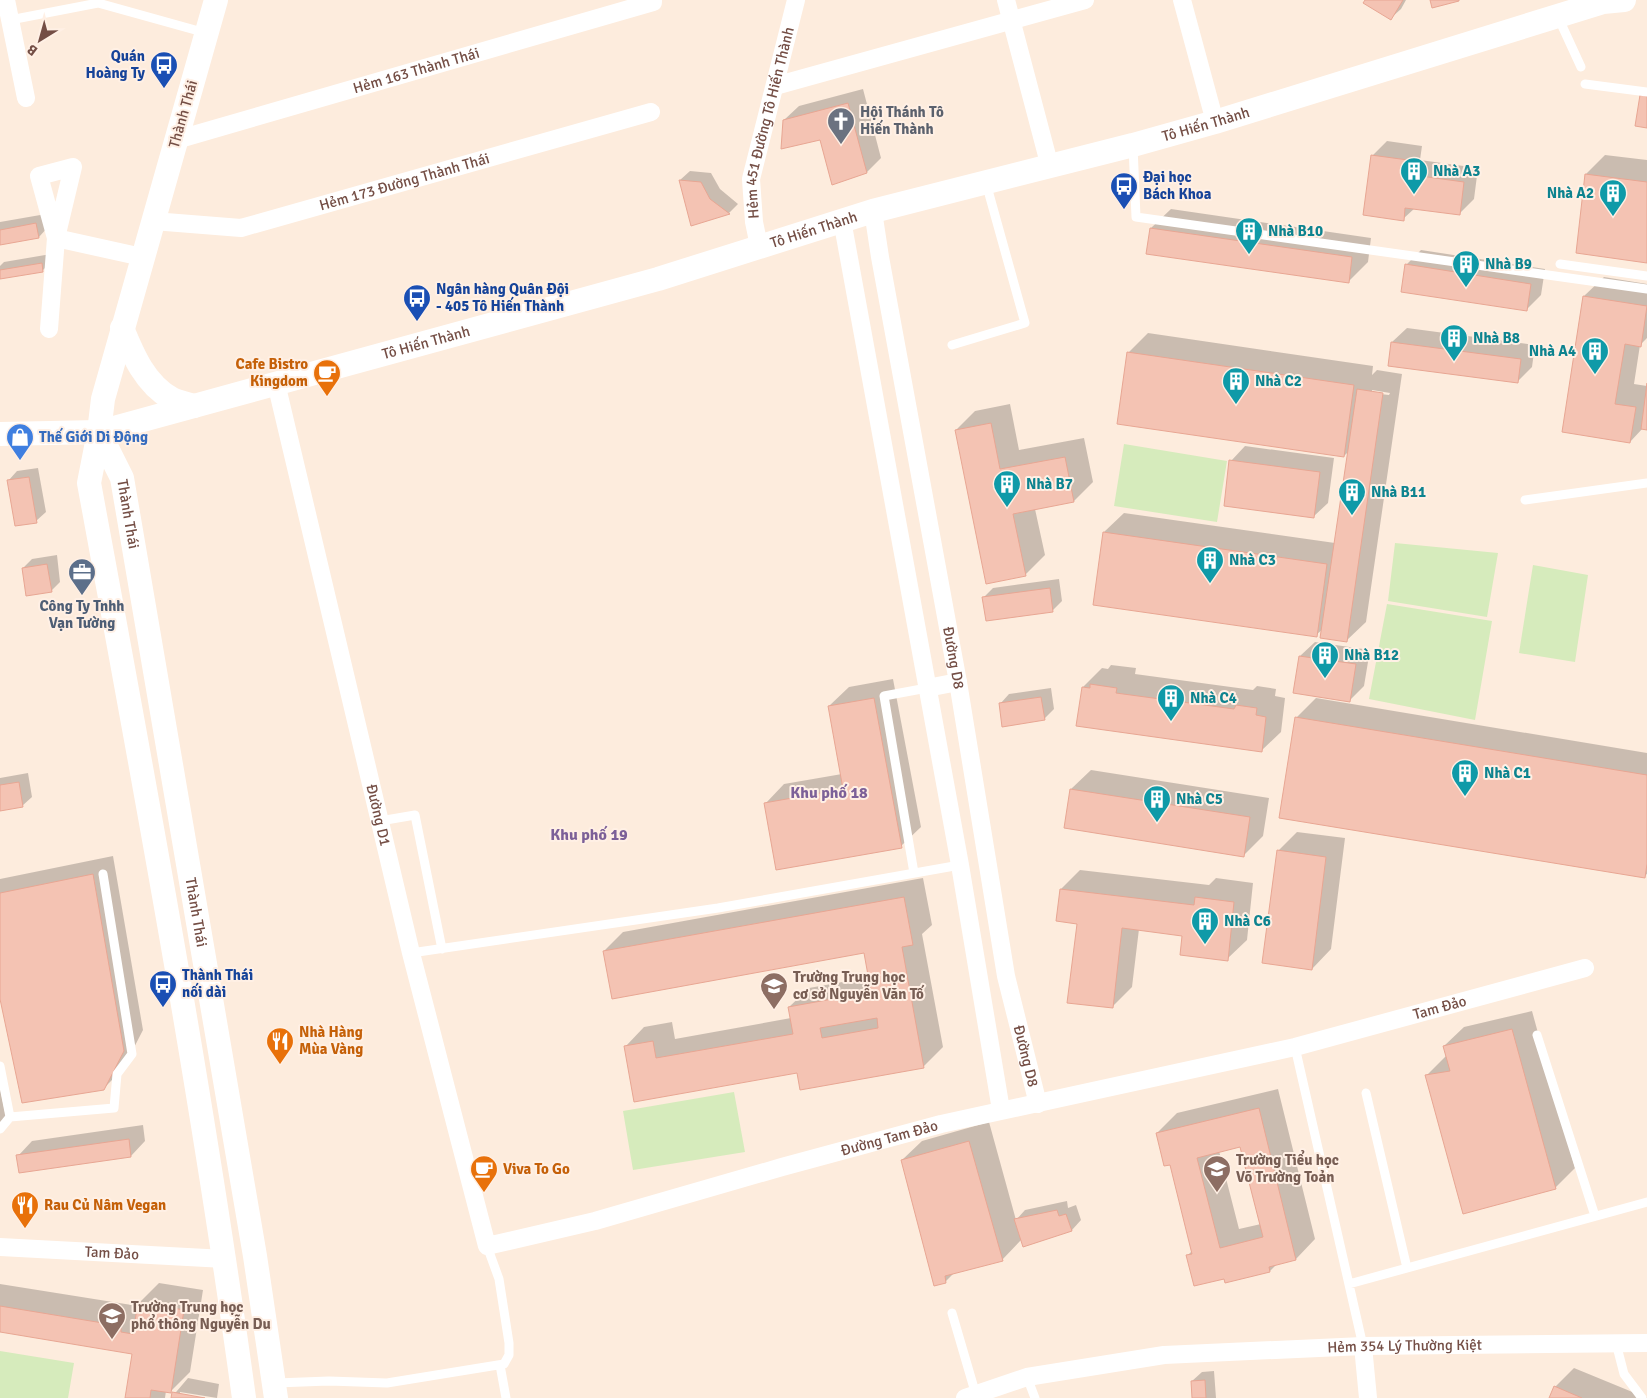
<svg xmlns="http://www.w3.org/2000/svg" width="1647" height="1398" font-family="Signika,sans-serif">
	<style>
		.pitch { fill: #d6ebbc }
		.shadow { fill: #0003; fill-rule: evenodd }
		.building { fill: #f4c3b3; stroke: #e8a693; fill-rule: evenodd }
		.lines { fill: none; stroke-linecap: round; stroke-linejoin: round }
		.service { stroke: #fff; stroke-width: 9 }
		.minor { stroke: #fff; stroke-width: 18 }
		.secondary { stroke: #fff; stroke-width: 24 }
		.labels { text-anchor: middle; stroke-width: 4; stroke-linejoin: round; paint-order: stroke }
		.transit-label { font-size: 15px; font-weight: bold; fill: #164399; stroke: #fff0e5; text-anchor: start }
		.street-label { font-size: 15px; fill: #744e45; stroke: #fff0e5 }
		.worship-label { font-size: 15px; font-weight: bold; fill: #5b616d; stroke: #fff0e5; text-anchor: start }
		.culture-label { font-size: 15px; font-weight: bold; fill: #0d838f; stroke: #fff0e5; text-anchor: start }
		.food-label { font-size: 15px; font-weight: bold; fill: #c56008; stroke: #fff0e5; text-anchor: start }
		.shop-label { font-size: 15px; font-weight: bold; fill: #366cbe; stroke: #fff0e5; text-anchor: start }
		.service-label { font-size: 15px; font-weight: bold; fill: #4e5e75; stroke: #fff0e5 }
		.education-label { font-size: 15px; font-weight: bold; fill: #785e54; stroke: #fff0e5; text-anchor: start }
		.neighbourhood-label { font-size: 16px; font-weight: bold; fill: #7c6098; stroke: #fff0e5 }
	</style>
	<rect width="100%" height="100%" fill="#fdecdd"/>
	<path class="pitch" d="M1124,444l103,17 -10,61 -103,-16z
		M1395,543l103,10 -11,64 -99,-16z
		M1533,565l55,10 -13,87 -56,-9z
		M1387,604l105,17 -17,99 -106,-21z
		M734,1092l11,60 -112,18 -10,-59z
		M0,1351l74,12 -6,35h-68z"/>
	<path class="shadow" d="M1366,0h40l-5,9 -10,9z
		M863,89l18,69 -14,14 -46,-33 -37,-19 15,-14z
		M1387,141l35,5 -2,14 58,8 -4,31 -15,15 -44,-6 -12,11 -31,-63z
		M1605,155l42,5v102l-61,-88z
		M690,171l21,2 9,16 18,15 -9,9 -37,11 -12,-44z
		M1171,209l200,29 -3,24 -20,20 -200,-29 3,-25z
		M46,214l2,13 -9,10 -39,7v-22z
		M1421,250l124,19 -4,26 -15,15 -120,-45z
		M51,254l1,7 -10,10 -42,7v-12l4,-4z
		M1604,277l43,7v54l-7,7 -6,39 13,2v43l-4,-1 -13,14 -67,-11 21,-135z
		M1407,328l128,17 -3,22 -15,15 -125,-40z
		M1148,333l225,33 -1,9 5,-5 25,4 -36,248 -20,19 -23,-12 -7,6 -212,-103 20,-19 211,30 14,-92 -5,5 -216,-103zM1372,390l18,3 -1,2 -17,-2z
		M1010,404l9,46 65,-12 9,44 -19,19 -39,8 10,46 -20,20 -69,-145 19,-19z
		M1245,446l89,12 -6,45 -15,14 -82,-56z
		M38,468l8,44 -10,9 -28,-40 9,-10z
		M57,555l3,27 -9,9 -28,-23 9,-9z
		M1059,579l3,22 -9,9 -70,-12 10,-10z
		M1315,642l55,8 -6,36 -14,14 -50,-44z
		M1111,665l25,3 -1,6 118,16 4,-4 19,3 -1,7 10,2 -4,34 -20,19 -178,-64 19,-19 6,1z
		M893,679l28,148 -20,19 -136,-42 19,-20 58,-10 -13,-68 20,-19z
		M1051,688l3,21 -10,10 -44,-15 9,-10z
		M1316,698l331,55v121l-3,2 -348,-158z
		M1091,770l178,28 -6,38 -19,19 -173,-66z
		M28,773l4,24 -10,9 -22,4v-32z
		M1297,832l48,6 -14,111 -19,20 -34,-118z
		M113,856l30,174 -20,39 -20,20 -103,-96v-114z
		M1080,870l129,15 7,-7 37,5 -6,57 -20,19 -44,-25 -44,-5 -7,58 -20,20 -34,-84 -21,-3 4,-31z
		M923,878l9,47 -10,9 21,113 -19,19 -126,5 -163,30 -10,-54 19,-20 28,-5 3,17 116,-21 -2,-11 20,-19 61,-11 -5,-25 -261,-1 19,-19z
		M1532,1011l43,157 -20,20 -128,-113 20,-20 -3,-9 20,-19z
		M0,1088l6,29 -6,6z
		M1278,1089l37,150 -19,20 -18,4 -8,8 -45,6 -37,-22 4,-4 -21,-88 -14,-30 20,-20zM1241,1146l20,78 -22,5 -20,-78z
		M989,1122l27,98 9,-10 42,-9 1,7 8,-3 5,15 -9,10 -48,15 -2,-6 -20,21 -47,12 -10,10 -43,-122 20,-19z
		M143,1125l2,16 -14,15h-113l14,-15z
		M159,1283l44,7 -13,82 -20,20 -4,-1 -1,7h-39l8,-45 -134,-22v-47l138,22 1,-3z
		M1574,1368l73,30h-97l5,-11z
		M1214,1371l2,27h-23l-1,-17 10,-9z
		M188,1378l31,6 -2,14 -37,-6v3l18,3h-27z"/>
	<path class="building" d="M1365,0h38l-12,20 -28,-17z
		M1430,0h29v1l-27,7z
		M1640,95l7,1v32l-12,-2z
		M848,103l19,70 -35,12 -12,-45 -39,9 2,-29z
		M1371,155l37,5 -2,14 58,8 -4,33 -55,-7 -1,13 -41,-6z
		M1585,174l62,8v81l-71,-10z
		M679,180l22,2 9,17 20,15 -39,12z
		M36,223l3,15 -39,7v-15z
		M1150,228l202,29 -3,26 -203,-29z
		M42,263l1,9 -43,7v-9z
		M1405,264l126,20 -4,27 -126,-19z
		M1583,296l64,10 -6,41 -16,-3 -10,60 21,3 -6,36 -68,-11z
		M1391,342l130,17 -3,24 -130,-17z
		M1127,352l227,33 -10,72 -227,-33z
		M1647,383v47l-6,-1z
		M1357,389l26,4 -36,249 -27,-4z
		M991,423l9,46 65,-12 9,45 -61,12 13,62 -40,8 -31,-154z
		M1229,460l91,12 -6,46 -90,-12z
		M29,477l8,46 -22,3 -8,-46z
		M1103,532l224,32 -10,73 -224,-32z
		M47,564l5,28 -26,4 -4,-28z
		M1050,588l3,24 -67,9 -4,-24z
		M1299,656l57,8 -6,38 -57,-9z
		M1090,684l27,4 -1,5 118,16 2,-4 21,3 -1,7 10,2 -4,35 -186,-26 6,-39 8,1z
		M1041,697l4,23 -43,7 -3,-24z
		M874,698l28,150 -126,22 -12,-67 79,-14 -15,-83z
		M1295,717l352,58v89l-2,14 -366,-60z
		M19,782l4,25 -23,4v-26z
		M1070,789l180,28 -6,40 -180,-29z
		M1277,850l49,7 -14,113 -50,-7z
		M93,874l31,177 -20,39 -82,13 -22,-104v-106z
		M1060,889l134,16 1,-8 39,5 -6,59 -48,-6 2,-19 -60,-8 -9,80 -46,-5 10,-79 -21,-3z
		M904,897l9,48 -11,2 22,121 -124,22 -3,-17 -163,29 -10,-56 29,-5 3,17 137,-24 -5,-27 83,-15 -7,-39 -252,46 -9,-48zM877,1018l1,10 -56,10 -2,-10z
		M1512,1029l44,160 -93,25 -38,-139 25,-4 -7,-25z
		M1259,1108l37,152 -27,7 1,5 -45,11 -1,-4 -30,7 -8,-31 6,-1 -22,-89 -6,1 -8,-33zM1240,1147l23,90 -43,11 -23,-90z
		M129,1139l2,18 -112,16 -3,-18z
		M969,1141l34,120 -58,15 1,7 -12,3 -33,-126z
		M1057,1210l2,6 7,-2 6,17 -49,16 -9,-28z
		M138,1302l46,8 -13,83 -20,-3 -1,8h-25l7,-44 -132,-22v-26l121,20v6l12,2z
		M1205,1380l1,18h-14l-1,-17z
		M1554,1386l28,12h-33z
		M172,1392l33,6h-34z"/>
	<g class="lines">
		<path class="service" d="M1558,17l23,50
			M10,20l88,-17 108,30
			M1585,84l62,8
			M1133,146l3,71 511,72
			M1560,264l87,12
			M952,345l73,-22 -39,-140
			M1525,500l122,-17
			M380,821l35,-6 27,134
			M914,873l-30,-177 43,-8
			M411,953l307,-45 242,-43
			M1537,1035l58,181
			M1295,1047l68,299
			M0,1066l10,51 104,-9 3,-34 15,-20 -29,-180
			M1366,1093l41,175
			M0,1129l10,-12
			M1349,1284l298,-82
			M952,1313l24,82
			M1616,1343l8,31 18,24
			M500,1365l6,33
			M1027,1377l8,21
			M276,1383l53,-2 58,2 117,-19 5,-9v-12l-10,-64 -12,-33"/>
		<g class="minor">
			<path d="M6,0l20,98"/>
			<path d="M1006,0l44,167"/>
			<path d="M1182,0l33,122"/>
			<path d="M775,86l310,-86"/>
			<path id="s1" d="M176,140l477,-138v-2"/>
			<path id="s2" d="M873,211l7,46 78,425 48,294 32,128"/>
			<path d="M842,220l118,645 41,245"/>
			<path id="s3" d="M153,221l88,7 410,-116"/>
			<path id="s4" d="M759,246l-5,-24 -3,-43 45,-179"/>
			<path d="M49,329l7,-91 -17,-62 34,-9 -17,71 86,19"/>
			<path id="s5" d="M276,383l135,570 76,293 108,-25 187,-54 159,-43 354,-77 290,-79"/>
			<path d="M927,688l31,-6"/>
			<path id="s6" d="M0,1247l225,12"/>
			<path d="M1363,1346l5,52"/>
			<path id="s7" d="M965,1398l62,-21 137,-22 199,-9 284,-3"/>
		</g>
		<g class="secondary">
			<path d="M216,0l-113,399 -4,33 -10,51c56,304 113,609 155,915"/>
			<path d="M122,328c11,27 23,56 50,71 6,3 15,5 22,7"/>
			<path id="s8" d="M99,432l23,46 133,778 21,142"/>
			<path id="s9" d="M0,434l99,-2 44,-12 515,-141 215,-68 260,-66 82,-23 388,-120 21,-2"/>
		</g>
	</g>
	<defs>
		<g id="bus-pin" transform="scale(1.4375)"><path d="M0 17L-7.5 6A9.5 9.5 0 1 1 7.5 6Z" fill="#1a4fb4" stroke="#fff0e5"/><path d="M-5-6H5V4H4V6H2V4H-2V6H-4V4H-5ZM-3.5-4V0h7V-4ZM-3.5 1.2v1.5H-2V1.2ZM2 1.2v1.5H3.5V1.2Z" fill="#fff"/></g>
		<g id="church-pin" transform="scale(1.4375)"><path d="M0 17L-7.5 6A9.5 9.5 0 1 1 7.5 6Z" fill="#6b7280" stroke="#fff0e5"/><path d="M-1.2-6h2.4v3.5h3.3v2.4h-3.3V6h-2.4V-.1h-3.3v-2.4h3.3Z" fill="#fff"/></g>
		<g id="building-pin" transform="scale(1.4375)"><path d="M0 17L-7.5 6A9.5 9.5 0 1 1 7.5 6Z" fill="#0f9aa8" stroke="#fff0e5"/><path d="M-4-6H4V6H1V3H-1V6H-4ZM-2.5-4.3h1.7v1.8h-1.7ZM.8-4.3h1.7v1.8H.8ZM-2.5-1h1.7V.8h-1.7ZM.8-1h1.7V.8H.8Z" fill="#fff"/></g>
		<g id="cafe-pin" transform="scale(1.4375)"><path d="M0 17L-7.5 6A9.5 9.5 0 1 1 7.5 6Z" fill="#e8710a" stroke="#fff0e5"/><path d="M-5.5-4.5H6V0H3Q3 3.5 0 3.5H-2.5Q-5.5 3.5-5.5 0ZM3-3.2v2h1.7v-2ZM-6 4.5H4V6H-6Z" fill="#fff"/></g>
		<g id="shop-pin" transform="scale(1.4375)"><path d="M0 17L-7.5 6A9.5 9.5 0 1 1 7.5 6Z" fill="#3f7fe0" stroke="#fff0e5"/><path d="M-5-2.5h2.3a2.7 3.5 0 0 1 5.4 0H5L5.5 6h-11ZM-1.5-2.5h3a1.5 2.3 0 0 0-3 0Z" fill="#fff"/></g>
		<g id="office-pin" transform="scale(1.4375)"><path d="M0 17L-7.5 6A9.5 9.5 0 1 1 7.5 6Z" fill="#5c6f8a" stroke="#fff0e5"/><path d="M-6-3h4V-5.5h4V-3h4V5H-6ZM-1-4.5V-3h2v-1.5ZM-6 0V1H6V0Z" fill="#fff"/></g>
		<g id="school-pin" transform="scale(1.4375)"><path d="M0 17L-7.5 6A9.5 9.5 0 1 1 7.5 6Z" fill="#8d6e63" stroke="#fff0e5"/><path d="M0-5L7-2L0 1L-7-2ZM-4 1L0 2.5L4 1V4Q0 6-4 4Z" fill="#fff"/></g>
		<g id="restaurant-pin" transform="scale(1.4375)"><path d="M0 17L-7.5 6A9.5 9.5 0 1 1 7.5 6Z" fill="#e8710a" stroke="#fff0e5"/><path d="M-5-6h1v4h1v-4h1v4h1v-4h1v5L-1.5 .5V6h-2V.5L-5-1ZM5-6V6H3V1.5H1.5Q1.5-4 5-6Z" fill="#fff"/></g>
	</defs>
	<g fill-rule="evenodd">
		<use href="#bus-pin" x="164" y="65"/>
		<use href="#church-pin" x="841" y="121"/>
		<use href="#building-pin" x="1414" y="171"/>
		<use href="#bus-pin" x="1124" y="186"/>
		<use href="#building-pin" x="1613" y="193"/>
		<use href="#building-pin" x="1249" y="231"/>
		<use href="#building-pin" x="1466" y="264"/>
		<use href="#bus-pin" x="417" y="298"/>
		<use href="#building-pin" x="1454" y="338"/>
		<use href="#building-pin" x="1595" y="351"/>
		<use href="#cafe-pin" x="327" y="373"/>
		<use href="#building-pin" x="1236" y="381"/>
		<use href="#shop-pin" x="20" y="437"/>
		<use href="#building-pin" x="1007" y="484"/>
		<use href="#building-pin" x="1352" y="492"/>
		<use href="#building-pin" x="1210" y="560"/>
		<use href="#office-pin" x="82" y="572"/>
		<use href="#building-pin" x="1325" y="655"/>
		<use href="#building-pin" x="1171" y="698"/>
		<use href="#building-pin" x="1465" y="773"/>
		<use href="#building-pin" x="1157" y="799"/>
		<use href="#building-pin" x="1205" y="921"/>
		<use href="#bus-pin" x="163" y="984"/>
		<use href="#school-pin" x="774" y="986"/>
		<use href="#restaurant-pin" x="280" y="1041"/>
		<use href="#cafe-pin" x="484" y="1169"/>
		<use href="#school-pin" x="1217" y="1169"/>
		<use href="#restaurant-pin" x="25" y="1205"/>
		<use href="#school-pin" x="112" y="1316"/>
	</g>
	<g class="labels">
		<g class="transit-label">
			<text x="145" y="61" text-anchor="end">Quán<tspan x="145" dy="17">Hoàng Ty</tspan></text>
			<text x="1143" y="182">Đại học<tspan x="1143" dy="17">Bách Khoa</tspan></text>
			<text x="436" y="294">Ngân hàng Quân Đội<tspan x="436" dy="17">- 405 Tô Hiến Thành</tspan></text>
			<text x="182" y="980">Thành Thái<tspan x="182" dy="17">nối dài</tspan></text>
		</g>
		<g class="street-label">
			<text dy="5" stroke="none"><textPath href="#s1" startOffset="250">Hẻm 163 Thành Thái</textPath></text>
			<text transform="translate(183 114) rotate(-74)" y="5">Thành Thái</text>
			<text dy="5" stroke="none"><textPath href="#s4" startOffset="126">Hẻm 451 Đường Tô Hiến Thành</textPath></text>
			<text dy="5" stroke="none"><textPath href="#s9" startOffset="1248">Tô Hiến Thành</textPath></text>
			<text dy="5" stroke="none"><textPath href="#s3" startOffset="258">Hẻm 173 Đường Thành Thái</textPath></text>
			<text dy="5" stroke="none"><textPath href="#s9" startOffset="842">Tô Hiến Thành</textPath></text>
			<text dy="5" stroke="none"><textPath href="#s9" startOffset="438">Tô Hiến Thành</textPath></text>
			<text dy="5" stroke="none"><textPath href="#s8" startOffset="88">Thành Thái</textPath></text>
			<text dy="5" stroke="none"><textPath href="#s2" startOffset="454">Đường D8</textPath></text>
			<text dy="5" stroke="none"><textPath href="#s5" startOffset="444">Đường D1</textPath></text>
			<text dy="5" stroke="none"><textPath href="#s8" startOffset="492">Thành Thái</textPath></text>
			<text dy="5" stroke="none"><textPath href="#s5" startOffset="1871">Tam Đảo</textPath></text>
			<text dy="5" stroke="none"><textPath href="#s2" startOffset="859">Đường D8</textPath></text>
			<text dy="5" stroke="none"><textPath href="#s5" startOffset="1305">Đường Tam Đảo</textPath></text>
			<text dy="5" stroke="none"><textPath href="#s6" startOffset="112">Tam Đảo</textPath></text>
			<text dy="5" stroke="none"><textPath href="#s7" startOffset="445">Hẻm 354 Lý Thường Kiệt</textPath></text>
		</g>
		<g class="worship-label">
			<text x="860" y="117">Hội Thánh Tô<tspan x="860" dy="17">Hiến Thành</tspan></text>
		</g>
		<g class="culture-label">
			<text x="1433" y="176">Nhà A3</text>
			<text x="1594" y="198" text-anchor="end">Nhà A2</text>
			<text x="1268" y="236">Nhà B10</text>
			<text x="1485" y="269">Nhà B9</text>
			<text x="1473" y="343">Nhà B8</text>
			<text x="1576" y="356" text-anchor="end">Nhà A4</text>
			<text x="1255" y="386">Nhà C2</text>
			<text x="1026" y="489">Nhà B7</text>
			<text x="1371" y="497">Nhà B11</text>
			<text x="1229" y="565">Nhà C3</text>
			<text x="1344" y="660">Nhà B12</text>
			<text x="1190" y="703">Nhà C4</text>
			<text x="1484" y="778">Nhà C1</text>
			<text x="1176" y="804">Nhà C5</text>
			<text x="1224" y="926">Nhà C6</text>
		</g>
		<g class="food-label">
			<text x="308" y="369" text-anchor="end">Cafe Bistro<tspan x="308" dy="17">Kingdom</tspan></text>
			<text x="299" y="1037">Nhà Hàng<tspan x="299" dy="17">Mùa Vàng</tspan></text>
			<text x="503" y="1174">Viva To Go</text>
			<text x="44" y="1210">Rau Củ Nâm Vegan</text>
		</g>
		<g class="shop-label">
			<text x="39" y="442">Thế Giới Di Động</text>
		</g>
		<g class="service-label">
			<text x="82" y="611">Công Ty Tnhh<tspan x="82" dy="17">Vạn Tường</tspan></text>
		</g>
		<g class="education-label">
			<text x="793" y="982">Trường Trung học<tspan x="793" dy="17">cơ sở Nguyễn Văn Tố</tspan></text>
			<text x="1236" y="1165">Trường Tiểu học<tspan x="1236" dy="17">Võ Trường Toản</tspan></text>
			<text x="131" y="1312">Trường Trung học<tspan x="131" dy="17">phổ thông Nguyễn Du</tspan></text>
		</g>
		<g class="neighbourhood-label">
			<text x="829" y="798">Khu phố 18</text>
			<text x="589" y="840">Khu phố 19</text>
		</g>
	</g>
	<g transform="translate(40 40) rotate(217)" stroke="#fff0e5" stroke-width="4" paint-order="stroke">
	<path d="M0-4L9 19L0 12L-9 19Z" fill="#744e45"/>
	<text y="-8" font-size="14" font-weight="bold" text-anchor="middle" fill="#744e45">B</text>
	</g>
</svg>
